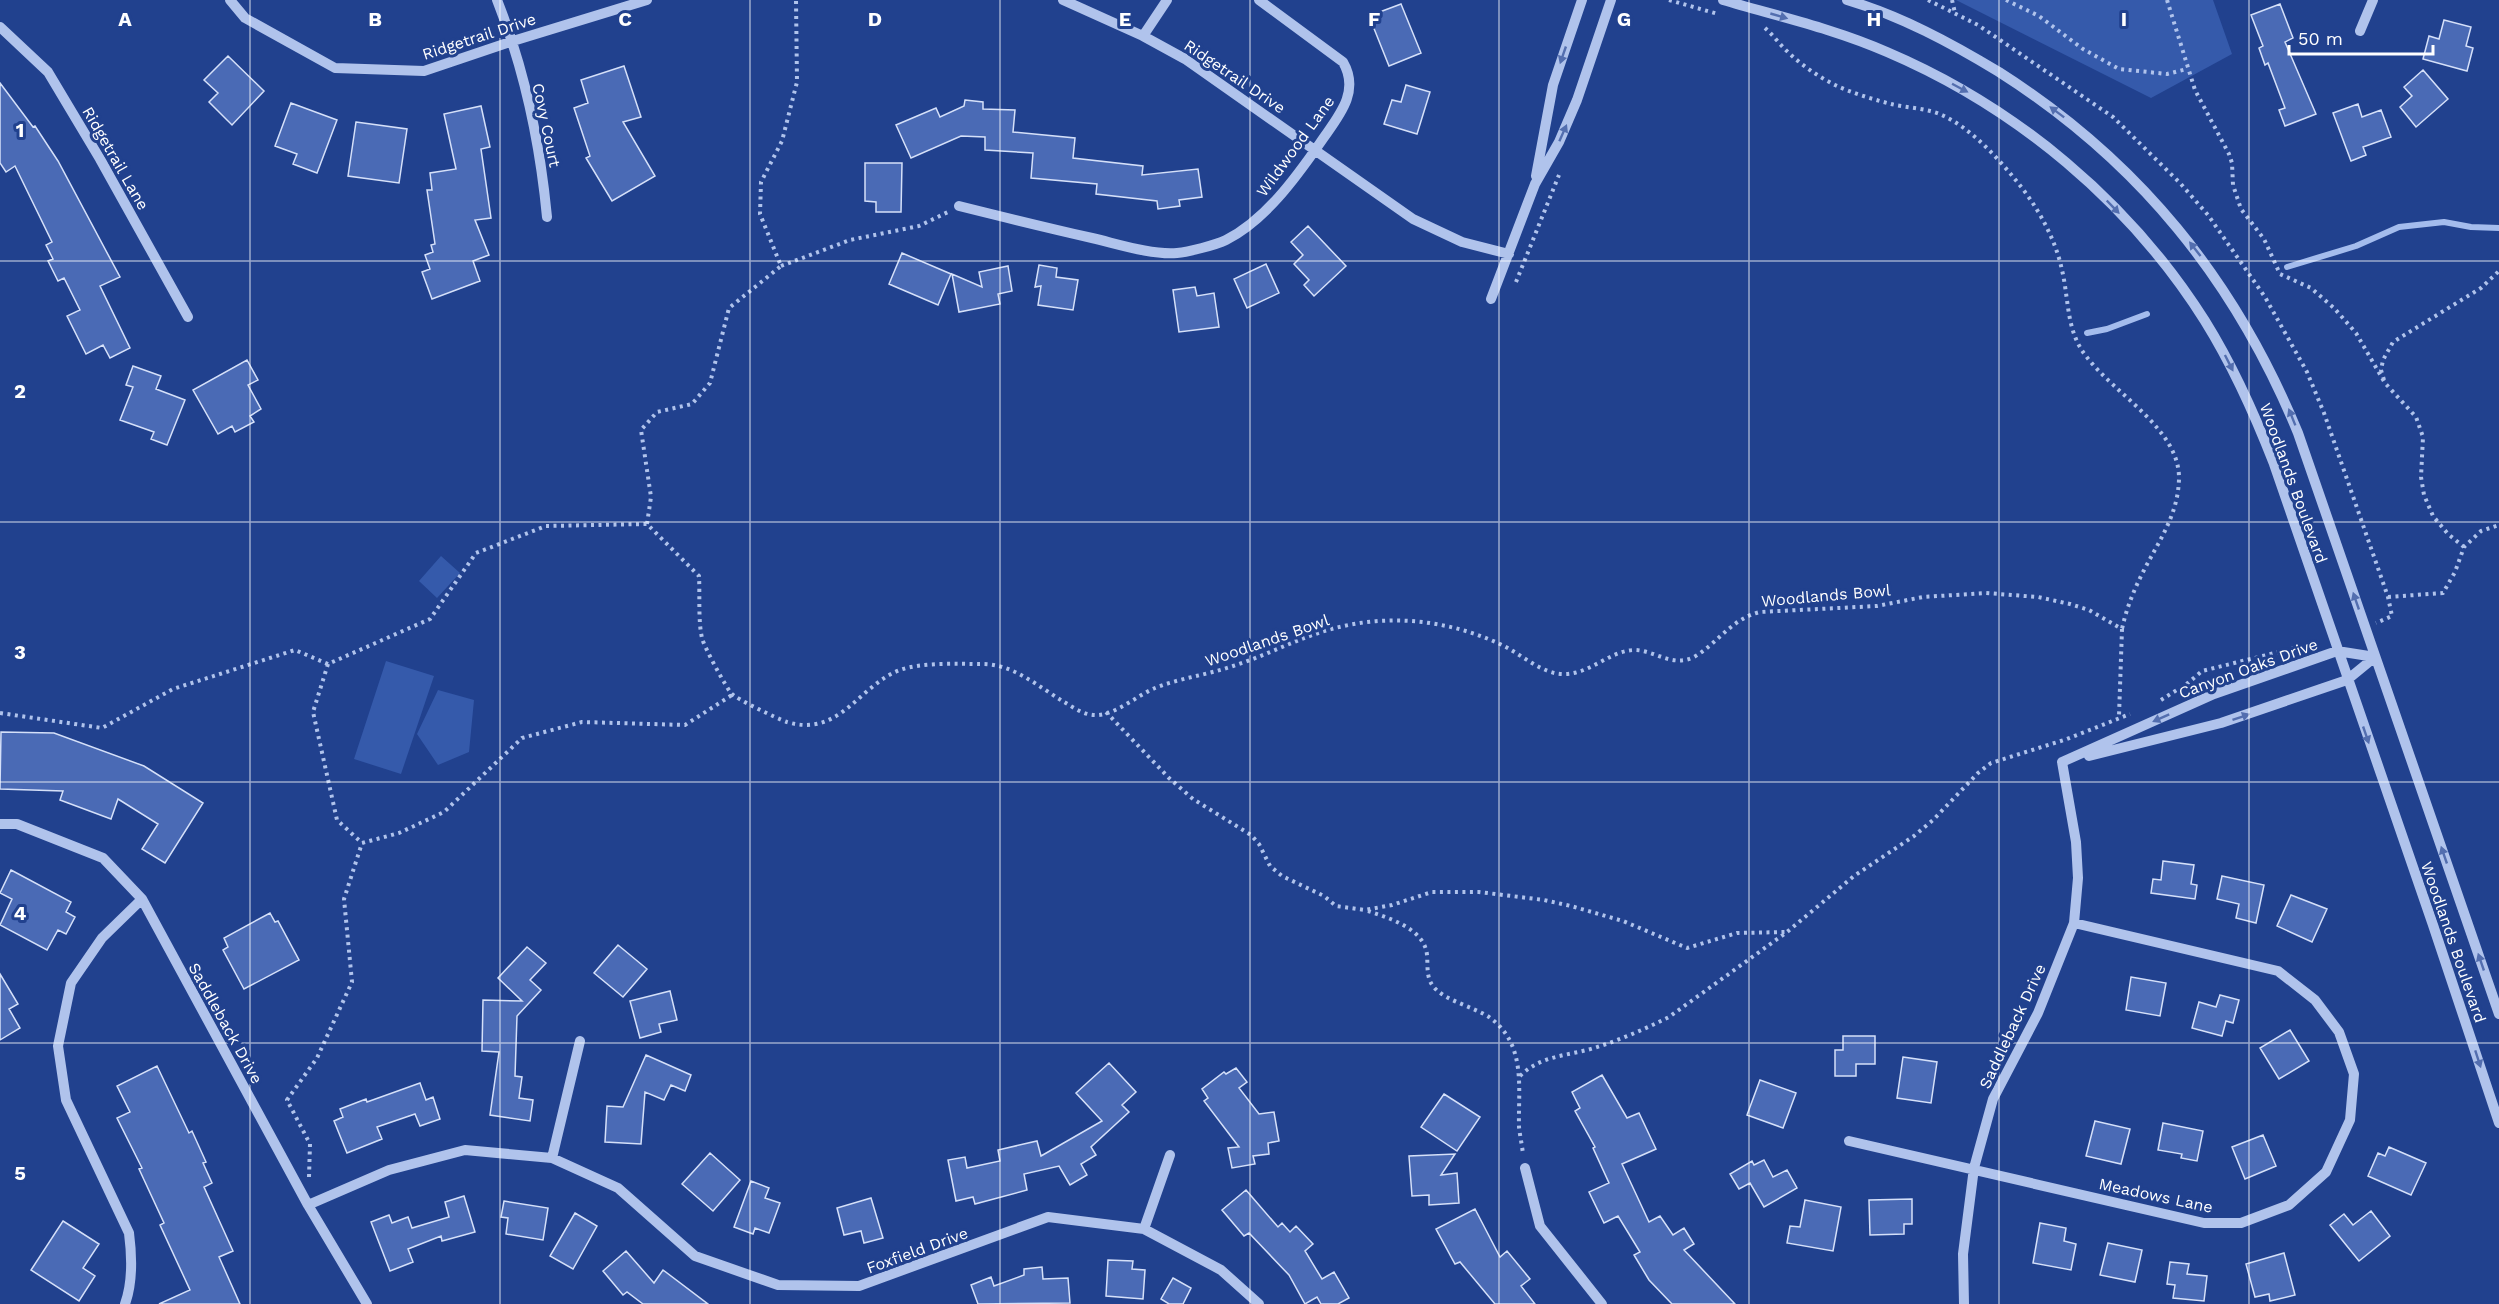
<svg xmlns="http://www.w3.org/2000/svg" width="2499" height="1304" font-family="'Work Sans',sans-serif">
	<style>
		.green { fill: #355aab }
		.lines { fill: none; stroke-linecap: round; stroke-linejoin: round }
		.stream { stroke: #a4bced; stroke-width: 6 }
		.building { fill: #4a6ab5; stroke: #d5e0f9; stroke-width: 1.5 }
		.path { stroke: #b0c3ec; stroke-width: 4; stroke-dasharray: 3 4.5; stroke-linecap: butt }
		.minor { stroke: #b0c3ec; stroke-width: 10 }
		.oneway { fill: #536eaf }
		.grid { fill: none; stroke: #fff; stroke-width: 1.5; stroke-opacity: 0.55 }
		.labels { text-anchor: middle; stroke-width: 6; stroke-linejoin: round; paint-order: stroke }
		.street-label { font-size: 16px; fill: #fff; stroke: #21418e }
		.grid-label { font-size: 20px; text-anchor: middle; font-weight: bold; fill: #fff; stroke: #21418e; stroke-width: 6; stroke-linejoin: round; paint-order: stroke }
	</style>
	<rect width="100%" height="100%" fill="#21418e"/>
	<path class="green" d="M1956,0h257l19,54 -81,44z
		M441,556l19,17 -23,25 -18,-17z
		M386,661l48,15 -33,98 -47,-15z
		M438,690l36,10 -5,52 -31,13 -21,-31z"/>
	<g class="lines">
		<path class="stream" d="M2287,267l69,-21 43,-19 45,-5 27,5 28,1
			M2087,333l20,-4 40,-15"/>
	</g>
	<path class="building" d="M1401,4l20,49 -32,13 -20,-50z
		M2280,4l13,34 -8,4 31,72 -31,12 -6,-16 6,-2 -17,-45 -3,2 -6,-17 4,-2 -12,-31z
		M2444,20l27,7 -5,19 7,2 -6,23 -44,-12 6,-23 10,3z
		M228,56l36,35 -32,34 -23,-23 9,-9 -14,-13z
		M624,66l17,51 -18,5 32,54 -43,25 -26,-43 4,-2 -16,-48 14,-5 -7,-23z
		M2423,70l25,29 -32,28 -16,-20 12,-11 -8,-9z
		M0,83l33,44 2,-1 23,35 62,116 -20,9 30,62 -20,10 -7,-13 -17,9 -19,-38 13,-6 -16,-32 -6,3 -10,-20 5,-2 -7,-14 6,-3 -37,-76 -9,6 -6,-9z
		M1406,85l24,7 -13,42 -33,-10 8,-24 9,2z
		M965,100l18,2v7l32,1 -2,22 62,6 -2,20 70,8 -1,9 56,-6 4,28 -23,3 1,6 -22,3 -1,-8 -61,-7 1,-10 -66,-6 2,-25 -48,-3v-13l-24,-1 -50,22 -15,-33 40,-17 4,9 24,-11z
		M291,103l46,17 -20,53 -24,-9 4,-10 -22,-8z
		M2358,104l4,13 19,-7 10,27 -28,10 3,8 -15,6 -18,-48z
		M481,106l9,41 -9,2 10,69 -16,2 14,35 -16,6 7,20 -48,18 -10,-27 8,-3 -5,-14 8,-3 -2,-7 4,-1 -8,-54h5l-2,-17 26,-4 -12,-55z
		M356,122l51,7 -8,54 -51,-7z
		M865,163h37l-1,49h-25v-10l-11,-1z
		M1308,226l38,40 -32,30 -10,-11 5,-5 -15,-16 9,-9 -12,-13z
		M902,253l49,21 -13,31 -49,-21z
		M1266,264l13,29 -32,15 -13,-29z
		M1039,265l18,3 -1,9 22,3 -5,30 -35,-5 3,-19 -6,1z
		M1008,266l4,25 -14,3 2,10 -41,8 -7,-38 30,13 -3,-15z
		M1195,287l2,9 17,-3 5,34 -40,5 -6,-42z
		M247,360l11,20 -10,5 13,24 -11,7 4,6 -19,10 -3,-6 -14,8 -25,-44z
		M133,366l28,10 -5,13 29,11 -18,45 -16,-6 3,-7 -34,-12 13,-33 -7,-2z
		M1,732l53,1 90,33 59,37 -38,60 -23,-14 16,-25 -40,-25 -7,20 -51,-19 3,-9 -63,-2z
		M2163,861l31,4 -3,19 6,1 -2,14 -44,-6 2,-14 8,1z
		M11,870l60,32 -5,10 9,5 -9,17 -8,-4 -11,20 -47,-25 12,-26 -12,-6z
		M2222,876l42,9 -8,38 -20,-5 3,-14 -22,-5z
		M2291,895l36,14 -15,33 -35,-16z
		M270,913l5,9 3,-1 21,39 -55,29 -21,-39 5,-3 -4,-9z
		M618,945l29,24 -24,28 -29,-24z
		M527,947l19,16 -16,17 11,10 -24,26 -2,60 7,1 -3,21 14,2 -3,21 -40,-6 9,-63 -17,-1 1,-51 39,1 -24,-23z
		M0,974l18,30 -9,5 11,19 -20,12z
		M2131,977l35,6 -6,33 -34,-6z
		M670,991l7,29 -18,4 2,8 -21,6 -10,-37z
		M2220,995l19,5 -6,23 -7,-2 -4,15 -30,-8 7,-26 17,5z
		M2290,1030l19,31 -30,18 -19,-31z
		M1843,1036h32v28h-19v12h-21v-26h8z
		M646,1055l45,20 -6,16 -14,-6 -7,15 -19,-8 -4,52 -36,-2 2,-36 16,1z
		M1903,1057l34,5 -6,41 -34,-5z
		M1109,1063l27,29 -14,13 7,7 -38,35 5,8 -15,9 6,11 -17,10 -11,-19 -35,8 3,16 -52,14 -2,-7 -17,4 -8,-41 17,-3 2,11 33,-7 -2,-11 39,-9 4,15 61,-35 -26,-28z
		M157,1066l32,67 3,-2 14,31 -3,1 9,20 -8,4 29,64 -14,6 21,47h-81l31,-14 -30,-65 4,-2 -25,-54 3,-1 -25,-50 13,-6 -13,-26z
		M1236,1068l11,14 -8,6 20,26 15,-2 5,29 -11,2 1,11 -16,2 2,8 -23,4 -4,-20 11,-1 -35,-46 4,-3 -6,-9 22,-17 2,2z
		M1602,1075l25,43 12,-5 17,36 -34,15 27,58 11,-6 13,19 11,-7 10,16 -10,6 51,54h-63l-23,-24 -15,-25 6,-3 -22,-36 -14,7 -15,-31 20,-9 -16,-35 2,-1 -20,-36 5,-3 -8,-16z
		M1760,1080l36,13 -13,35 -36,-13z
		M420,1083l6,17 7,-3 7,22 -20,7 -5,-12 -38,13 5,12 -35,14 -13,-32 9,-4 -3,-8 26,-10 1,3z
		M1444,1094l36,23 -23,34 -36,-24z
		M2095,1121l35,8 -9,35 -35,-8z
		M2163,1123l40,8 -6,30 -16,-3 1,-4 -24,-4z
		M2263,1135l13,31 -31,13 -13,-32z
		M2389,1147l37,16 -15,32 -43,-19 10,-23 7,3z
		M710,1153l30,27 -27,31 -31,-27z
		M1455,1154l-14,21 16,-2 2,30 -30,2v-10l-17,1 -3,-40z
		M1764,1160l9,17 14,-7 10,18 -33,19 -14,-24 -11,6 -9,-15 22,-13 2,4z
		M751,1181l18,7 -4,10 15,5 -11,30 -14,-5 -2,6 -19,-7z
		M1246,1190l32,37 4,-4 8,9 6,-6 17,18 -8,7 17,28 12,-7 15,26 -11,6h-17l-4,-7 -12,7 -16,-29 -40,-42 -5,3 -22,-26z
		M464,1196l11,36 -33,9 -1,-5 -33,13 5,13 -23,9 -19,-49 18,-7 3,8 16,-6 4,11 37,-11 -4,-15z
		M871,1198l12,40 -19,5 -3,-12 -17,4 -7,-27z
		M1912,1199v25h-8v10l-34,1 -1,-35z
		M1805,1200l36,7 -8,44 -46,-8 3,-17 10,1z
		M504,1201l44,7 -5,32 -37,-6 2,-16 -7,-1z
		M1475,1209l25,48 7,-6 23,28 -9,7 14,18h-40l-35,-42 -5,2 -19,-35z
		M2371,1211l19,25 -31,25 -29,-36 14,-11 9,11z
		M575,1213l22,13 -24,43 -23,-13z
		M63,1221l36,23 -16,24 12,8 -16,25 -48,-31z
		M2040,1223l26,5 -2,13 12,3 -5,26 -38,-7z
		M2108,1243l34,7 -7,32 -35,-7z
		M626,1251l28,32 9,-13 45,34h-65l-16,-12 -4,3 -20,-24z
		M2284,1253l11,42 -25,6 -1,-7 -14,3 -9,-33z
		M1108,1260l25,1 -1,8 13,1 -2,29 -37,-3z
		M2170,1262l19,2 -2,10 20,2 -3,25 -31,-3 2,-13 -8,-1z
		M1042,1267l1,12 25,-1 2,25 -92,1 -7,-19 20,-8 3,9 30,-11v-6z
		M1173,1278l18,10 -8,16h-14l-8,-5z"/>
	<g class="lines">
		<path class="path" d="M1669,0l49,14
			M1928,0l50,25 135,92 67,66 28,32 57,82 42,75 17,41 64,184 4,19 -16,7
			M1952,0l3,13
			M2006,0l33,16 44,33 36,20 48,5 20,-5
			M2167,0l28,90 34,64 3,9 1,22 8,24 23,30 16,35 31,14 23,20 22,25 29,50 31,34 7,20 -2,40 3,18 9,21 15,18 16,13
			M1765,28c9,8 16,18 25,26 13,12 29,23 45,31 17,8 37,14 56,19 16,4 37,4 53,12 27,13 51,39 70,62 22,26 41,59 48,92 7,29 4,61 24,86 28,38 94,73 93,123 -1,37 -21,63 -37,95 -9,18 -16,36 -20,55
			M781,266l69,-26 69,-14 29,-14
			M1516,282l43,-107
			M2384,380l-3,-10 2,-10 10,-18 88,-54 18,-17
			M647,524l4,-27 -10,-67 16,-18 35,-8 18,-21 19,-75 52,-42 -21,-52 1,-32 21,-41 15,-59 -1,-82
			M2388,597l55,-4 12,-21 9,-25 17,-16 18,-6
			M328,664l-15,48 24,108 25,23 37,-10 45,-21 78,-74 60,-16 103,3 47,-30
			M2161,700l27,-17 14,-12 101,-25
			M1106,712l63,66 24,21 58,36 8,9 11,22 12,10 42,20 12,10 29,4 27,-5 40,-13h47l65,8 27,6 52,15 64,27 50,-15 49,-1
			M0,713l102,15 71,-39 122,-39 33,14 102,-45 46,-66 70,-27 101,-2 52,52c1,18 -1,45 3,62 2,9 24,49 29,55 5,6 47,26 56,29 53,16 72,-37 113,-52 22,-8 58,-6 81,-6 31,-1 58,23 83,38 9,5 18,12 29,13 20,2 43,-19 62,-27 25,-10 52,-13 78,-22 38,-12 72,-32 111,-40 53,-12 110,-4 158,19 19,9 40,29 61,29 26,1 46,-23 71,-24 21,0 38,18 60,7 24,-14 37,-38 66,-45l117,-6 46,-9 63,-4 52,4 32,7 19,6 33,19 -3,87
			M1368,911c21,7 57,18 59,44 1,11 -1,22 6,31 10,14 41,21 56,31 38,27 29,71 30,110 1,9 3,18 4,27
			M1520,1076c21,-21 48,-20 74,-28 26,-8 51,-19 75,-31l118,-85 67,-56 60,-40 19,-16 45,-47 13,-10 76,-24 63,-25
			M309,1177l1,-33 -23,-44 30,-42 35,-76 -8,-83 18,-56"/>
		<path class="minor" d="M230,0l15,18 90,50 89,3 89,-30 134,-41
			M497,0c27,68 43,143 50,217
			M1063,0l80,36 42,23 228,160 49,23 47,12
			M1723,0c54,16 112,29 164,52 129,55 243,150 318,269 28,45 50,94 69,143l159,461 66,198
			M1847,0c54,16 104,43 152,72 140,89 236,208 299,361l201,581
			M0,27l48,45 52,87 88,158
			M2360,31l13,-31
			M1143,36l24,-36
			M1536,176l17,-91 29,-85
			M959,206c44,11 89,22 133,32 26,6 59,17 85,15 11,-1 39,-8 49,-13 39,-20 69,-61 94,-97 17,-25 41,-50 23,-81l-84,-62
			M1491,299l44,-115 24,-42 18,-42 34,-100
			M2089,756l132,-33 126,-43 28,-23
			M2062,762l152,-68 123,-43 38,6
			M0,824h17l86,34 39,41 166,306 59,99
			M1849,1141l355,82h37l48,-18 37,-33 24,-52 4,-46 -15,-42 -24,-32 -37,-29 -204,-48
			M552,1158l28,-117
			M1525,1168l15,58 62,78
			M308,1205l81,-35 76,-20 87,8 66,30 77,68 83,29 81,1 189,-69 96,12 77,41 38,34
			M1144,1229l26,-74
			M125,1304c8,-22 7,-48 4,-71l-63,-133 -8,-54 13,-63 31,-45 40,-39
			M1964,1304l-1,-50 11,-86 19,-69 45,-86 36,-90 4,-45 -2,-36 -14,-80"/>
	</g>
	<defs><path id="oneway-solid" d="M-6-.8H1V-3.2L6.5 0L1 3.2V.8H-6Z" transform="scale(1.5)"/></defs>
	<g class="oneway">
		<use href="#oneway-solid" transform="translate(1779 16) rotate(16)"/>
		<use href="#oneway-solid" transform="translate(1563 55) rotate(109)"/>
		<use href="#oneway-solid" transform="translate(1960 88) rotate(28)"/>
		<use href="#oneway-solid" transform="translate(2057 112) rotate(-143)"/>
		<use href="#oneway-solid" transform="translate(1563 133) rotate(-66)"/>
		<use href="#oneway-solid" transform="translate(2113 207) rotate(46)"/>
		<use href="#oneway-solid" transform="translate(2195 249) rotate(-128)"/>
		<use href="#oneway-solid" transform="translate(2229 363) rotate(63)"/>
		<use href="#oneway-solid" transform="translate(2292 417) rotate(-112)"/>
		<use href="#oneway-solid" transform="translate(2356 601) rotate(-109)"/>
		<use href="#oneway-solid" transform="translate(2241 717) rotate(-19)"/>
		<use href="#oneway-solid" transform="translate(2161 718) rotate(156)"/>
		<use href="#oneway-solid" transform="translate(2366 735) rotate(71)"/>
		<use href="#oneway-solid" transform="translate(2444 855) rotate(-109)"/>
		<use href="#oneway-solid" transform="translate(2481 962) rotate(-109)"/>
		<use href="#oneway-solid" transform="translate(2478 1059) rotate(72)"/>
	</g>
	<path class="grid" d="M250,0v1304M500,0v1304M750,0v1304M1000,0v1304M1250,0v1304M1499,0v1304M1749,0v1304M1999,0v1304M2249,0v1304M0,261h2499M0,522h2499M0,782h2499M0,1043h2499"/>
	<g class="labels">
		<g class="street-label">
			<text transform="translate(479 36) rotate(-18)" y="6">Ridgetrail Drive</text>
			<text transform="translate(1235 76) rotate(34)" y="6">Ridgetrail Drive</text>
			<text transform="translate(547 125) rotate(78)" y="6">Covy Court</text>
			<text transform="translate(1295 146) rotate(-54)" y="6">Wildwood Lane</text>
			<text transform="translate(116 158) rotate(60)" y="6">Ridgetrail Lane</text>
			<text transform="translate(2294 483) rotate(70)" y="6">Woodlands Boulevard</text>
			<text transform="translate(1826 595) rotate(-5)" y="6">Woodlands Bowl</text>
			<text transform="translate(1267 640) rotate(-19)" y="6">Woodlands Bowl</text>
			<text transform="translate(2248 668) rotate(-20)" y="6">Canyon Oaks Drive</text>
			<text transform="translate(2454 942) rotate(71)" y="6">Woodlands Boulevard</text>
			<text transform="translate(226 1023) rotate(61)" y="6">Saddleback Drive</text>
			<text transform="translate(2012 1026) rotate(-65)" y="6">Saddleback Drive</text>
			<text transform="translate(2156 1195) rotate(12)" y="6">Meadows Lane</text>
			<text transform="translate(917 1250) rotate(-20)" y="6">Foxfield Drive</text>
		</g>
	</g>
	<g class="grid-label">
		<text x="125" y="26">A</text>
		<text x="375" y="26">B</text>
		<text x="625" y="26">C</text>
		<text x="875" y="26">D</text>
		<text x="1125" y="26">E</text>
		<text x="1374" y="26">F</text>
		<text x="1624" y="26">G</text>
		<text x="1874" y="26">H</text>
		<text x="2124" y="26">I</text>
		<text x="20" y="137">1</text>
		<text x="20" y="398">2</text>
		<text x="20" y="659">3</text>
		<text x="20" y="920">4</text>
		<text x="20" y="1180">5</text>
	</g>
	<path d="M2289 45v9h144v-9" fill="none" stroke="#ffffff" stroke-width="3"/>
	<text x="2298" y="45" font-size="18" fill="#ffffff" stroke="#21418e" stroke-width="4.5" paint-order="stroke">50 m</text>
</svg>
